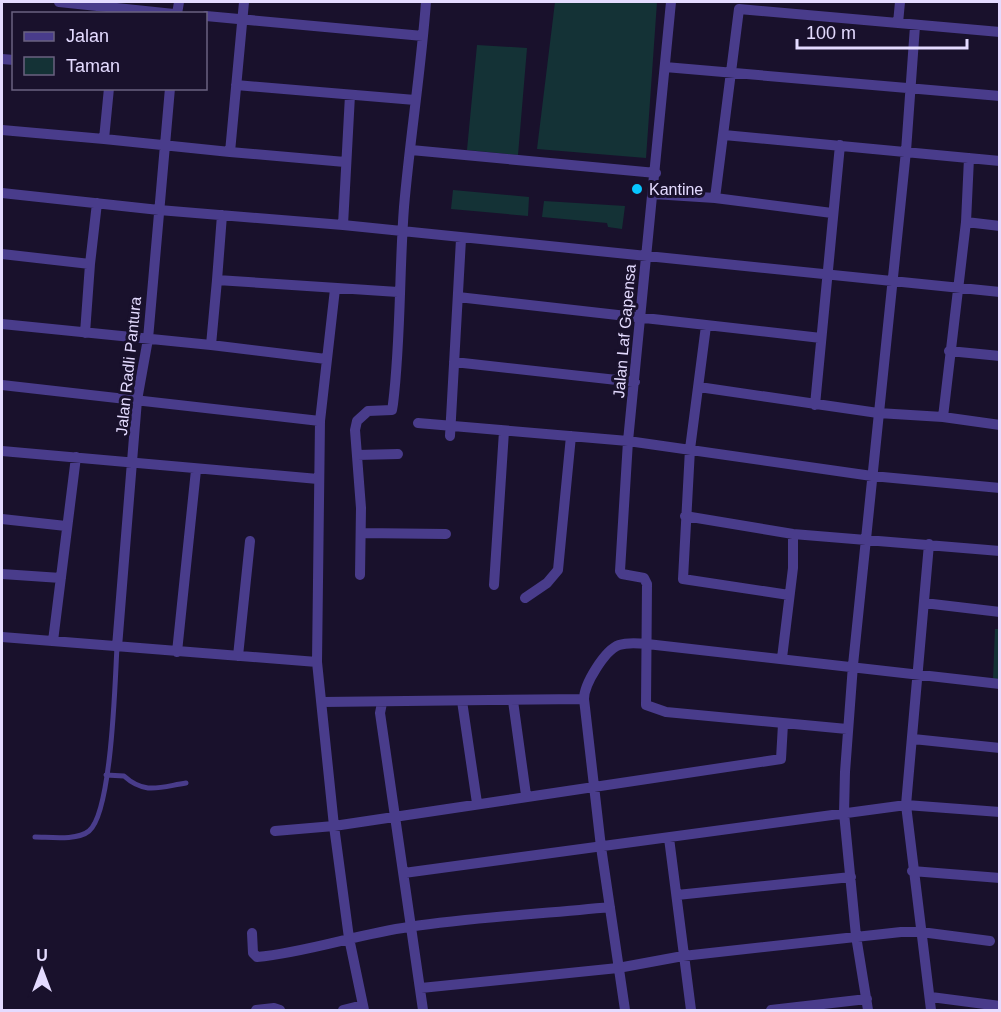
<svg xmlns="http://www.w3.org/2000/svg" width="1001" height="1012" font-family="Arial,sans-serif">
	<style>
		.cemetery { fill: url(#cemetery-stones) }
		.park { fill: #143236 }
		.lines { fill: none; stroke-linecap: round; stroke-linejoin: round }
		.service { stroke: #493c8b; stroke-width: 5 }
		.minor { stroke: #493c8b; stroke-width: 10 }
		.poi-dot { fill: #07c6ff; stroke: #19112c; stroke-width: 2 }
		.labels { text-anchor: middle; stroke-width: 6; stroke-linejoin: round; paint-order: stroke }
		.poi-label { font-size: 16px; fill: #e4dbff; stroke: #19112c; text-anchor: start }
		.street-label { font-size: 16px; fill: #e4dbff; stroke: #19112c }
	</style>
	<defs>
		<pattern id="cemetery-stones" width="16" height="16" patternUnits="userSpaceOnUse" patternTransform="scale(1.5)"><rect width="16" height="16" fill="#143236"/><path d="M2 7V4a2 2 0 0 1 4 0v3zM10 15v-3a2 2 0 0 1 4 0v3z" fill="#364f54"/></pattern>
	</defs>
	<rect width="100%" height="100%" fill="#19112c"/>
	<path class="cemetery" d="M995,629h4v54l-6,-2z"/>
	<path class="park" d="M555,2h102l-11,156 -109,-9z
		M477,45l50,3 -9,107 -51,-5z
		M453,190l76,7 -1,19 -77,-7z
		M544,201l81,5 -3,23 -14,-2 -1,-4 -65,-6z"/>
	<g class="lines">
		<path class="service" d="M106,775l18,1c21,19 36,11 62,7
			M35,837c14,0 42,4 54,-6 23,-19 26,-152 28,-184"/>
		<path class="minor" d="M59,2l115,12
			M671,2l-43,439 -8,130 2,3 22,4 3,6 -1,121 20,7 181,17
			M177,14l2,-12
			M206,16l217,20
			M898,23l2,-21
			M2,59l12,1
			M665,67l335,29
			M236,85l179,15
			M109,88l-5,51 126,13 14,-150
			M2,130l102,9
			M724,135l276,26
			M411,150l245,23
			M230,152l115,10
			M2,193l157,17 184,15 657,67
			M653,194l62,4 117,15
			M715,198l24,-189 261,23
			M222,215l-5,65 181,12
			M966,222l34,4
			M343,225l7,-130
			M2,254l88,10 7,-61
			M335,289l-15,132 -3,241 17,164 15,112 15,72
			M458,297l363,41
			M2,324l209,21 115,14
			M706,326l-16,123 -7,130 106,16
			M85,333l5,-69
			M211,345l6,-65
			M949,351l51,5
			M454,362l181,20
			M2,385l318,36
			M699,387l179,26 65,4 57,8
			M815,405l25,-260
			M943,417l23,-195 3,-64
			M418,423l210,18 244,35 128,12
			M450,436l11,-197
			M2,451l316,28
			M357,455l41,-1
			M685,516l108,18 207,17
			M2,519l64,7
			M361,533l85,1
			M929,544l-23,261 25,205
			M2,574l59,4
			M360,575l1,-67 -6,-78 2,-9 11,-10 24,-1 1,-6c8,-65 6,-131 11,-197 6,-69 17,-137 22,-205
			M494,585l10,-154
			M525,598l22,-15 11,-13 13,-134
			M924,603l76,9
			M2,637l315,25
			M53,641l23,-184
			M117,647l20,-247 11,-61 22,-251
			M177,652l19,-182
			M238,656l12,-115
			M782,658l11,-90v-34
			M462,701l15,102
			M513,701l13,94
			M323,702l261,-3
			M382,703l-2,10 43,297
			M913,739l87,9
			M275,831l59,-5 447,-67 2,-35
			M669,838l22,172
			M912,871l88,7
			M404,873l502,-68 94,7
			M677,895l174,-18
			M252,933l1,20 4,4c51,-5 101,-23 152,-30 66,-10 134,-13 201,-20
			M421,988l197,-20 65,-12 218,-24h20l69,9
			M931,997l69,9
			M256,1010l18,-2 6,2
			M343,1010l20,-5
			M625,1010l-24,-163 -17,-148c0,-15 21,-49 35,-54 9,-3 19,-2 28,-1l353,40
			M771,1010l96,-11
			M868,1010l-12,-74 -12,-123 1,-41 8,-107 53,-514 9,-125"/>
	</g>
	<circle class="poi-dot" cx="637" cy="189" r="6"/>
	<g class="labels">
		<g class="poi-label">
			<text x="649" y="195">Kantine</text>
		</g>
		<g class="street-label">
			<text transform="translate(624 331) rotate(-85)" y="6">Jalan Laf Gapensa</text>
			<text transform="translate(128 366) rotate(-84)" y="6">Jalan Radli Pantura</text>
		</g>
	</g>
	<rect width="1001" height="1012" fill="none" stroke="#e4dbff" stroke-width="6"/>
	<rect x="12" y="12" width="195" height="78" fill="#19112c" stroke="#6a6280" stroke-width="1.5"/>
	<rect x="24" y="32" width="30" height="9" fill="#493c8b" stroke="#6a6280" stroke-width="1.5"/>
	<text x="66" y="42" font-size="18" fill="#e4dbff">Jalan</text>
	<rect x="24" y="57" width="30" height="18" fill="#143236" stroke="#6a6280" stroke-width="1.5"/>
	<text x="66" y="72" font-size="18" fill="#e4dbff">Taman</text>
	<g transform="translate(42 970)" stroke="#19112c" stroke-width="4.5" paint-order="stroke">
	<path d="M0-4.5L10 22L0 15L-10 22Z" fill="#e4dbff"/>
	<text y="-9" font-size="16" font-weight="bold" text-anchor="middle" fill="#e4dbff">U</text>
	</g>
	<path d="M797 39v9h170v-9" fill="none" stroke="#e4dbff" stroke-width="3"/>
	<text x="806" y="39" font-size="18" fill="#e4dbff" stroke="#19112c" stroke-width="4.5" paint-order="stroke">100 m</text>
</svg>
